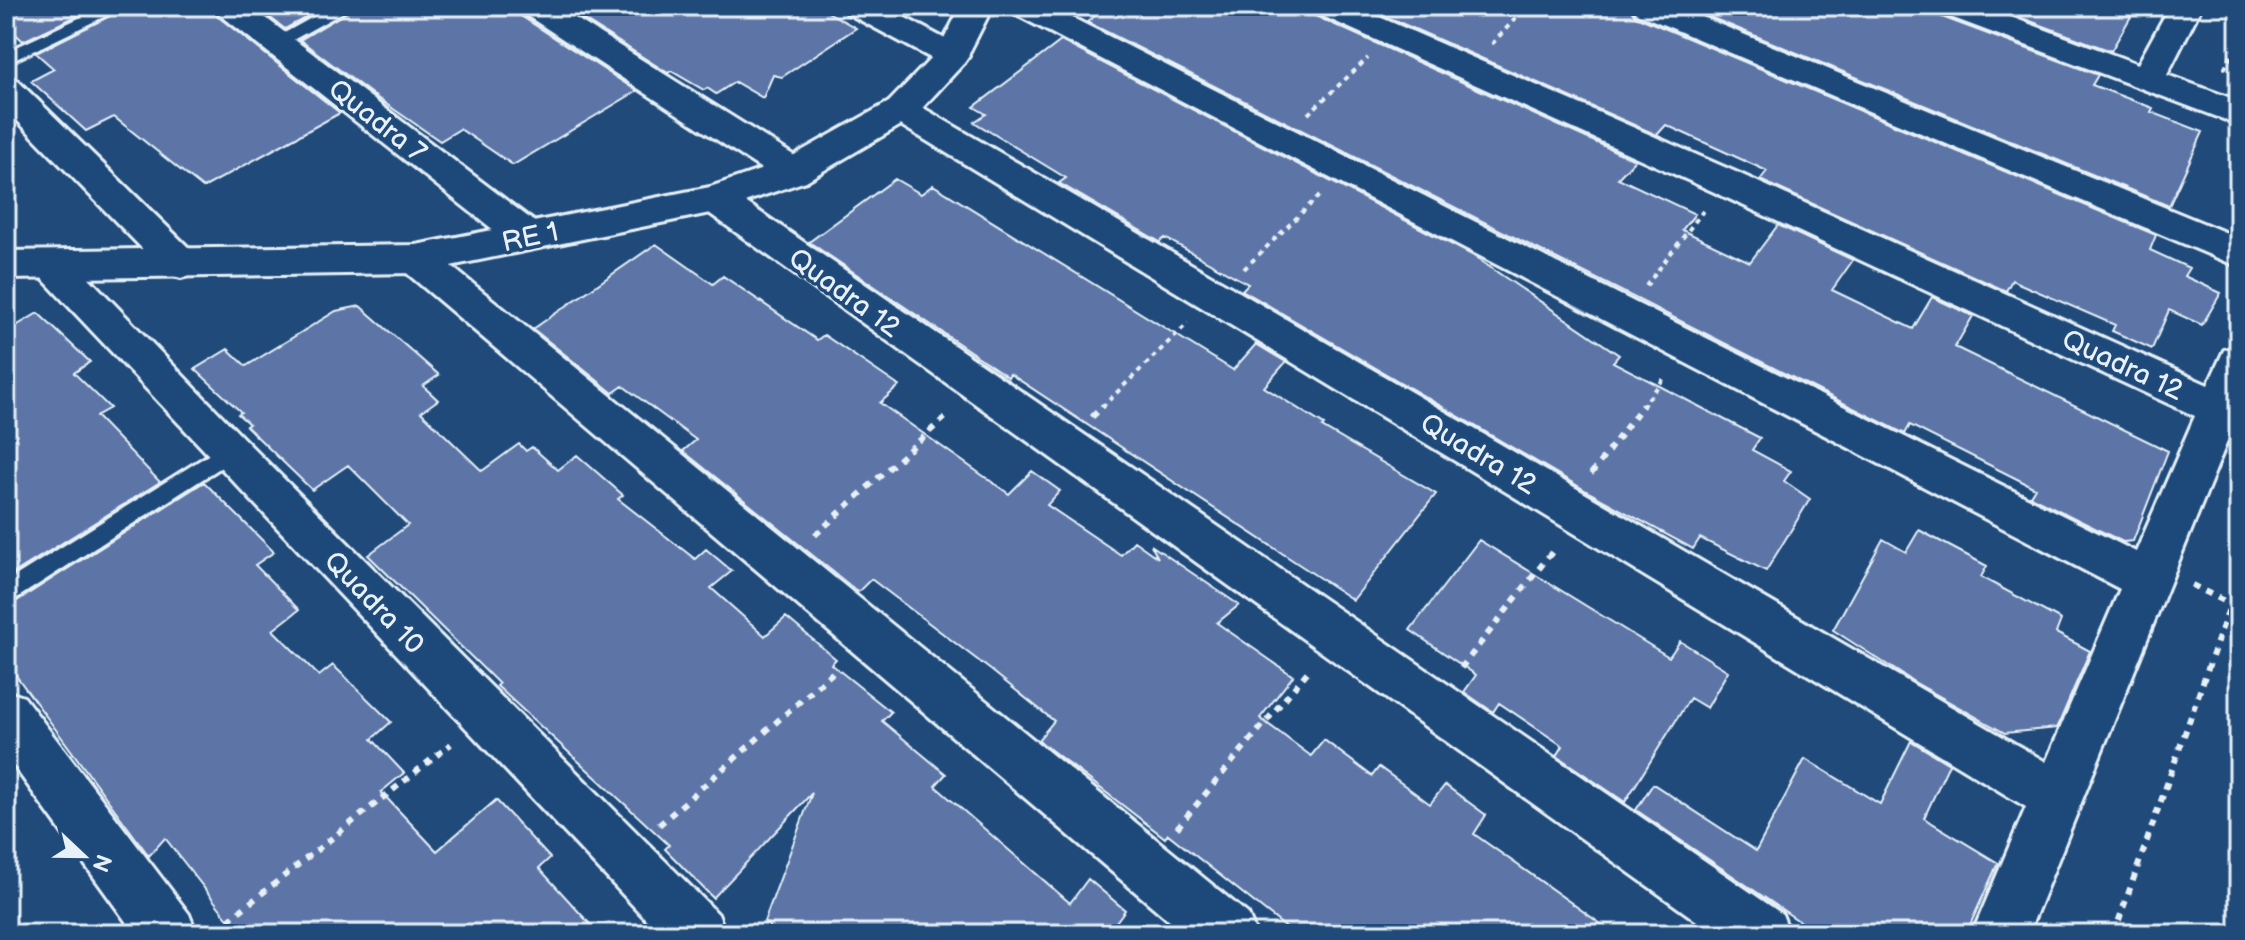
<svg xmlns="http://www.w3.org/2000/svg" width="2245" height="940" font-family="'Balsamiq Sans',sans-serif">
	<style>
		.building { fill: #5c75a6; stroke: #e8f1f8; stroke-width: 2 }
		.lines { fill: none; stroke-linecap: round; stroke-linejoin: round }
		.lane-casing { stroke: #e8f1f8; stroke-width: 6 }
		.street-casing { stroke: #e8f1f8; stroke-width: 6 }
		.secondary-casing { stroke: #e8f1f8; stroke-width: 6 }
		.path-far1 { stroke: #e8f1f8; stroke-width: 4; stroke-dasharray: 5 5; stroke-linecap: butt }
		.path { stroke: #e8f1f8; stroke-width: 6; stroke-dasharray: 7 7; stroke-linecap: butt }
		.lane { fill: #1f4a7a; fill-rule: evenodd }
		.street { fill: #1f4a7a; fill-rule: evenodd }
		.secondary { fill: #1f4a7a; fill-rule: evenodd }
		.labels { text-anchor: middle; stroke-width: 7; stroke-linejoin: round; paint-order: stroke }
		.street-label { font-size: 28px; fill: #e8f1f8; stroke: #1f4a7a }
	</style>
	<rect width="100%" height="100%" fill="#1f4a7a"/>
	<filter id="ink" filterUnits="userSpaceOnUse"><feTurbulence type="fractalNoise" baseFrequency=".0125" numOctaves="2"/><feDisplacementMap in="SourceGraphic" scale="16" xChannelSelector="R" yChannelSelector="G"/><feConvolveMatrix kernelMatrix="1 2 1 2 8 2 1 2 1" color-interpolation-filters="sRGB"/></filter>
	<g filter="url(#ink)">
		<path class="building" d="M6,6h92l-75,35 -17,-16z
			M129,6h81l6,9 124,98 -137,75 -89,-71 -28,14 -55,-50 23,-12 -18,-16z
			M255,6h72l-42,23z
			M357,6h158l6,10 116,75 -124,74 -53,-36 -20,12 -67,-46 -73,-55z
			M562,6h255l39,22 -74,49 -9,-2 -10,23 -28,-16 -19,12 -9,-6 -3,2 -33,-19 -3,2z
			M1108,6h200l7,10 320,144 -17,18 77,36 -13,16 68,32 28,-37 75,35 -21,30 81,39 19,-32 41,19 -18,31 213,104 -35,90 -10,1 -93,-46 5,-8 -125,-63 -5,9 -818,-412z
			M1362,6h266l7,10 521,219 -6,15 39,18 -5,8 37,17 -19,32 -33,-15 -17,39 -40,-18 3,-6 -97,-42 -6,-3 -6,11 -246,-111 7,-9 -101,-46 -9,10z
			M1683,6h249l7,10 159,59 -6,10 61,23 -2,4 52,20 -34,74z
			M1990,6h147l-26,45z
			M1061,41l411,214 147,100 -6,7 147,76 -8,12 39,21 -7,10 26,18 -44,72 -66,-33 -7,11 -103,-56 -348,-203 6,-6 -83,-46 -5,4 -101,-59 7,-5 -92,-56 12,-8 -12,-7z
			M895,179l26,15 12,-9 300,185 23,-26 30,18 -22,25 60,38 -2,2 114,67 -83,106 -343,-226 -2,3 -199,-135z
			M656,244l57,40 10,-8 94,64 7,-5 75,51 -19,17 129,91 23,-23 28,20 -13,14 74,50 13,-14 24,17 -7,-13 88,60 -22,18 76,53 -33,42 51,38 13,-16 48,36 7,-9 51,37 15,-19 41,30 -12,19 141,100h-321l-126,-100 -3,4 -127,-98 16,-19 -62,-50 -121,-92 -13,13 -175,-141 13,-11 -73,-54 -10,7 -80,-64z
			M360,306l79,69 -16,11 15,14 -17,12 61,59 37,-27 7,7 6,-4 26,23 19,-15 46,40 -5,4 77,60 11,-10 26,22 -21,17 54,48 21,-19 50,42 -5,5 60,48 -9,9 64,53 -11,12 135,117 18,-24 37,31 -18,24h-329l-14,-12 48,-129 -99,105 -48,-49 4,-4 -172,-159 2,-2 -131,-129 40,-30 -60,-60 -36,25 -66,-64 3,-2 -11,-10 3,-2 -46,-43 33,-20 18,17 90,-55z
			M38,313l52,49 -16,11 36,35 -14,8 64,66 -154,96v-246z
			M204,482l70,70 -19,13 44,45 -26,20 46,46 14,-11 58,57 -19,17 32,34 -23,19 56,59 59,-51 54,58 -11,10 60,66h-359l-75,-96 -16,18 -143,-194v-54z
			M1919,530l68,36 -6,11 80,43 -5,13 34,18 -33,77 -52,5 -91,-51 -81,-52 50,-91 23,13z
			M1479,540l190,117 11,-16 48,30 -21,37 -17,-10 -65,104 -68,-46 6,-10 -64,-43 -6,9 -29,-20 12,-17 -66,-45z
			M1911,741l38,23 -25,54 74,45 -32,71h-148l-182,-124 17,-26 103,67 49,-92 75,45z"/>
		<g class="lines">
			<g class="lane-casing">
				<path id="lane" d="M105,6h21l-120,58v-12z
					M333,6h21l-70,39h-12l-2,-4z
					M229,442l8,3 3,6 -3,6 -231,148v-23z"/>
			</g>
			<g class="street-casing">
				<path id="street" d="M213,6h37l290,220 6,10 -6,10 -13,4 -13,-4 -296,-233z
					M518,6h38l250,157 5,9 -5,9 -13,3 -13,-3 -257,-168z
					M842,6h41l81,43 5,7 -5,7 -12,4 -12,-4 -93,-50z
					M1008,6h41l589,298 498,248 59,-136 -483,-225 -396,-178 -5,-7h43l384,167 470,212 16,-35 15,-5v67l-211,522h-56l54,-127 -1137,-689 -6,-8 6,-8 12,-3 12,3 1133,660 74,-173 -1107,-576z
					M1631,6h44l564,232v29l-603,-254z
					M1935,6h46l157,58 32,-58h32l-35,69 72,26v24l-299,-112z
					M6,78l12,3 177,173 5,10 -5,10 -14,4 -14,-4 -161,-165z
					M715,186l13,4 1054,724 8,20h-75l-1013,-726 -6,-9 6,-9z
					M416,245l14,4 818,665 8,20h-71l-783,-665 -5,-10 5,-10z
					M55,253l14,4 175,182 474,475 8,20h-66l-619,-657 -5,-10 5,-10z
					M6,691l18,6 165,217 8,20h-62l-129,-179z"/>
			</g>
			<g class="secondary-casing">
				<path id="secondary" d="M961,6h32l-29,57 -51,55 -107,63 -91,31 -299,61 -410,6v-28l410,-6 294,-58 70,-24 109,-61 49,-51z"/>
			</g>
			<path class="path-far1" d="M1492,44l35,-38
				M2235,73l-10,-5 14,-28
				M1308,114l60,-56
				M1244,269l76,-74
				M1646,286l57,-75
				M1102,407l86,-84
				M1642,407l23,-30"/>
			<path class="path" d="M1092,417l12,-12
				M1591,474l52,-69
				M815,535l135,-122
				M2192,585l38,19
				M1461,668l95,-121
				M659,825l179,-157
				M1177,828l132,-158
				M217,929l234,-185
				M2114,934l125,-354"/>
			<use href="#lane" class="lane"/>
			<use href="#street" class="street"/>
			<use href="#secondary" class="secondary"/>
		</g>
	</g>
	<g class="labels">
		<g class="street-label">
			<text transform="translate(378 120) rotate(38)" y="10">Quadra 7</text>
			<text transform="translate(530 236) rotate(-12)" y="10">RE 1</text>
			<text transform="translate(845 292) rotate(36)" y="10">Quadra 12</text>
			<text transform="translate(2123 364) rotate(25)" y="10">Quadra 12</text>
			<text transform="translate(1479 453) rotate(31)" y="10">Quadra 12</text>
			<text transform="translate(375 602) rotate(46)" y="10">Quadra 10</text>
		</g>
	</g>
	<rect width="2245" height="940" fill="none" stroke="#1f4a7a" stroke-width="32"/>
	<rect x="16" y="16" width="2213" height="908" fill="none" stroke="#e8f1f8" stroke-width="3" filter="url(#ink)"/>
	<g transform="translate(84 856) rotate(112)" stroke="#1f4a7a" stroke-width="6" paint-order="stroke">
	<path d="M0-6L14 30L0 20L-14 30Z" fill="#e8f1f8"/>
	<text y="-12" font-size="22" font-weight="bold" text-anchor="middle" fill="#e8f1f8">N</text>
	</g>
</svg>
